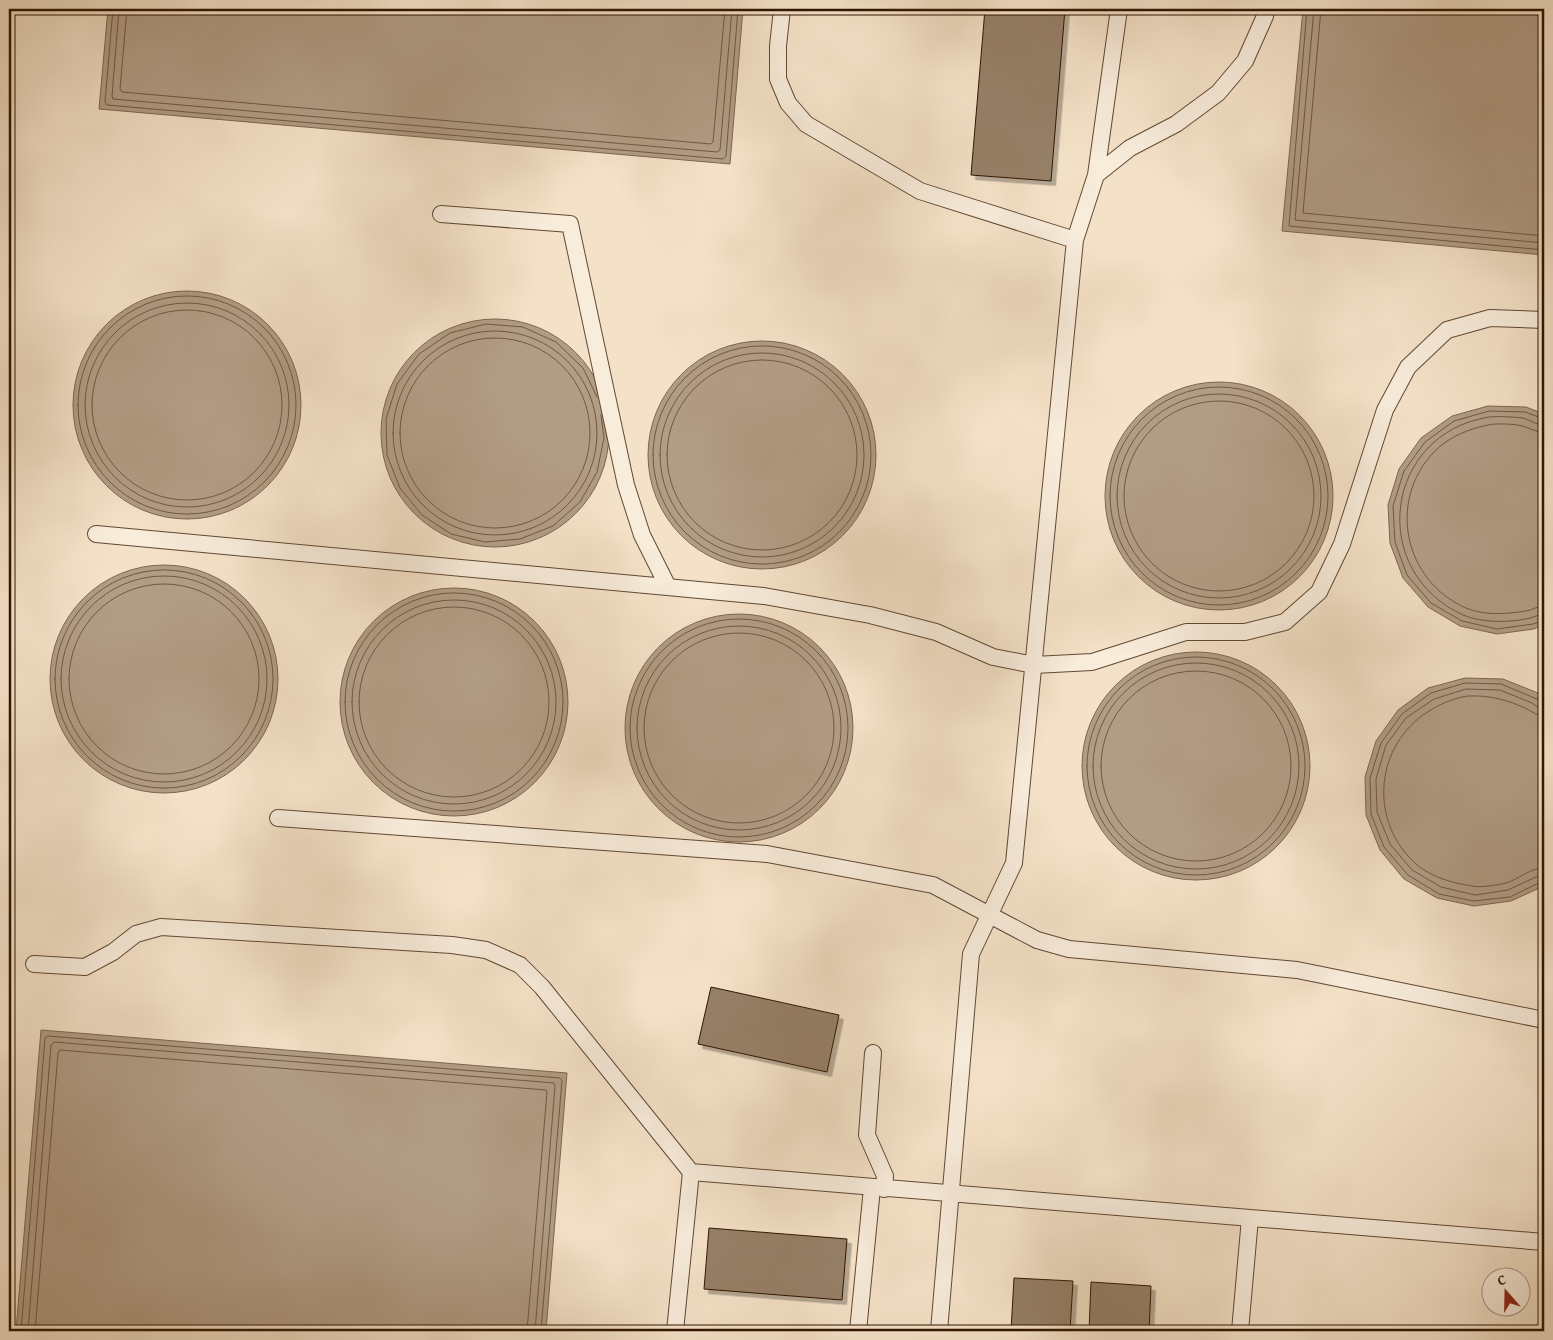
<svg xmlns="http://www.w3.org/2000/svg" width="1553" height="1340" font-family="'Gentium Book Plus',serif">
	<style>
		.water { fill: #b19c84; stroke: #7d664f }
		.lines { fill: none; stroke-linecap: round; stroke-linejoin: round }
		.shore { stroke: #705842; stroke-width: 1 }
		.building { fill: #968068; stroke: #301500; filter: url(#shadow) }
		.service-casing { stroke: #614832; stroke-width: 18 }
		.service { stroke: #f8ecdb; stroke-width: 16 }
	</style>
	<defs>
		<filter id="shadow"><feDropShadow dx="4.5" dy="4.5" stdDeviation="0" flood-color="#0004"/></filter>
	</defs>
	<rect width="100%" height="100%" fill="#f4e2c8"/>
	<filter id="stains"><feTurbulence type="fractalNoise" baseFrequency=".004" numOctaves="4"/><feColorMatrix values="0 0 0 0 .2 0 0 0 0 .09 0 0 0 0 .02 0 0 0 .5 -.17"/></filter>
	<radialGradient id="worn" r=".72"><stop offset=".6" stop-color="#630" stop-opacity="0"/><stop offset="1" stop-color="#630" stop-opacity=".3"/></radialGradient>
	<path class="water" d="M108,9h635l-13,155 -631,-55z
		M1303,9h241v246l-262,-24z
		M73 405a114 114 0 1 1 228 0a114 114 0 1 1-228 0Z
		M381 433a114 114 0 1 1 228 0a114 114 0 1 1-228 0Z
		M648 455a114 114 0 1 1 228 0a114 114 0 1 1-228 0Z
		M1105 496a114 114 0 1 1 228 0a114 114 0 1 1-228 0Z
		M1488,406l38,1 18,7v210l-10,5 -37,5 -37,-8 -32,-19 -25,-29 -13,-35 -2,-38 11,-36 22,-31 31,-22z
		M50 679a114 114 0 1 1 228 0a114 114 0 1 1-228 0Z
		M340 702a114 114 0 1 1 228 0a114 114 0 1 1-228 0Z
		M625 728a114 114 0 1 1 228 0a114 114 0 1 1-228 0Z
		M1082 766a114 114 0 1 1 228 0a114 114 0 1 1-228 0Z
		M1465,678l38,1 35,14 6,6v187l-33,15 -37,5 -37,-8 -33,-19 -24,-29 -14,-35 -1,-38 11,-36 22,-31 30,-22z
		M41,1030l526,43 -21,258h-530z"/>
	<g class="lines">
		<path class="shore" d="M113,9l-8,93 2,3 616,54 3,-3 12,-147
			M119,9l-7,87 1,3 604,53 3,-2 12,-141
			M127,9l-7,80 2,3 589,52 2,-2 12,-133
			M1307,9l-18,217 255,24
			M1314,9l-19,211 249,23
			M1321,9l-18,204 241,23
			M78 405a109 109 0 1 1 218 0a109 109 0 1 1-218 0Z
			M85 405a102 102 0 1 1 204 0a102 102 0 1 1-204 0Z
			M92 405a95 95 0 1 1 190 0a95 95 0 1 1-190 0Z
			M393 433a102 102 0 1 1 204 0a102 102 0 1 1-204 0Z
			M400 433a95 95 0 1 1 190 0a95 95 0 1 1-190 0Z
			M653 455a109 109 0 1 1 218 0a109 109 0 1 1-218 0Z
			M660 455a102 102 0 1 1 204 0a102 102 0 1 1-204 0Z
			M667 455a95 95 0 1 1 190 0a95 95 0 1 1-190 0Z
			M1110 496a109 109 0 1 1 218 0a109 109 0 1 1-218 0Z
			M1117 496a102 102 0 1 1 204 0a102 102 0 1 1-204 0Z
			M597,397l-14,-29 -27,-26 -33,-15 -37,-3 -36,9 -31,21 -22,30 -11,35 1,36 13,33 22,27 29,19 34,8 35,-3 33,-13 27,-24 17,-30 7,-34 -3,-23
			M1124 496a95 95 0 1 1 190 0a95 95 0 1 1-190 0Z
			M1544,419l-19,-7 -36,-1 -35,10 -29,21 -21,29 -11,35 2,36 12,33 24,28 31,18 35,8 36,-5 11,-4
			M1544,425c-8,0 -14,-5 -21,-7 -10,-1 -25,-2 -34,-1 -105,17 -122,154 -26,198 18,8 48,8 67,3 5,-1 9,-4 14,-4
			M1544,433c-8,-1 -14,-5 -22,-7 -7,-2 -26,-3 -34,-1 -19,4 -40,12 -54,27 -47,49 -30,129 32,156 19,8 40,6 60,3 7,-1 11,-5 18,-5
			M55 679a109 109 0 1 1 218 0a109 109 0 1 1-218 0Z
			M61 679a103 103 0 1 1 206 0a103 103 0 1 1-206 0Z
			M69 679a95 95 0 1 1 190 0a95 95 0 1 1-190 0Z
			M345 702a109 109 0 1 1 218 0a109 109 0 1 1-218 0Z
			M352 702a102 102 0 1 1 204 0a102 102 0 1 1-204 0Z
			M359 702a95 95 0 1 1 190 0a95 95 0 1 1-190 0Z
			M630 728a109 109 0 1 1 218 0a109 109 0 1 1-218 0Z
			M637 728a102 102 0 1 1 204 0a102 102 0 1 1-204 0Z
			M644 728a95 95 0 1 1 190 0a95 95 0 1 1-190 0Z
			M1087 766a109 109 0 1 1 218 0a109 109 0 1 1-218 0Z
			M1093 766a103 103 0 1 1 206 0a103 103 0 1 1-206 0Z
			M1101 766a95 95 0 1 1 190 0a95 95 0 1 1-190 0Z
			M1544,702l-43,-18 -36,-1 -34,10 -29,21 -21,29 -11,35 1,36 13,33 24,28 31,19 35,7 36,-4 31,-15 3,-1
			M1544,708h-5l-7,-5 -32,-13 -34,-1 -32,10 -28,19 -20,27 -10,34 1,33 13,32 22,26 29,17 34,8 33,-5 30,-14 6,-1
			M1544,716c-7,0 -11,-4 -17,-7 -18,-9 -39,-14 -59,-13 -16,2 -32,10 -45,19 -49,36 -53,108 -7,149 15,13 36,19 56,22 7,2 26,-1 34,-3 13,-4 24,-15 38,-15
			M21,1331l24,-293 3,-2 512,42 2,2 -21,251
			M28,1331l23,-286 3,-3 500,41 1,3 -20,245
			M35,1331l23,-278 2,-3 486,40 1,2 -20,239"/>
	</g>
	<path class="building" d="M985,9h80l-14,172 -80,-6z
		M711,987l128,28 -12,57 -129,-28z
		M709,1228l138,11 -5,61 -138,-11z
		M1014,1278l59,3 -3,50h-59z
		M1091,1282l60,4 -2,45h-60z"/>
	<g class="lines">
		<g class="service-casing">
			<path id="service" d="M782,9l-4,37v33l10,24 18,21 114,67 155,49
				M1096,175l34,-27 46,-24 42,-31 27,-32 20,-45 1,-7
				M441,214l129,10 56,261 16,50 26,52
				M96,534l668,62 106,19 66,17 57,25 41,8 58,-3 94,-30h59l40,-10 34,-30 23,-48 43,-134 23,-43 39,-37 43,-12 54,2
				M278,818l489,36 166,31 104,55 32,9 228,21 247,50
				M34,964l51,3 28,-15 23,-18 25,-7 291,18 34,5 34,15 22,22 149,185 853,70
				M873,1053l-6,82 18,41 -1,13
				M675,1331l16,-159
				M858,1331l14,-143
				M939,1331l32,-377 43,-91 61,-623 21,-65 23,-166
				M1240,1331l10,-113"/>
		</g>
		<use href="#service" class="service"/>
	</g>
	<rect width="1553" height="1340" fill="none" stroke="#f4e2c8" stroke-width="30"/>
	<rect x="10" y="10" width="1533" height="1320" fill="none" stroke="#301500" stroke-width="2.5"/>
	<rect x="15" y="15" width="1523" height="1310" fill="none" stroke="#301500"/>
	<g transform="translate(1506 1292) rotate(340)"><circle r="24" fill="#f8ecdb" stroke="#a89683"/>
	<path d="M0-4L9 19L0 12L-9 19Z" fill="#8f2418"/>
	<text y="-8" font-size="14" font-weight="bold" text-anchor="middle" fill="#301500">С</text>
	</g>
	<rect width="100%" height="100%" filter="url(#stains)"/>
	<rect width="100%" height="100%" fill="url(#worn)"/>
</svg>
